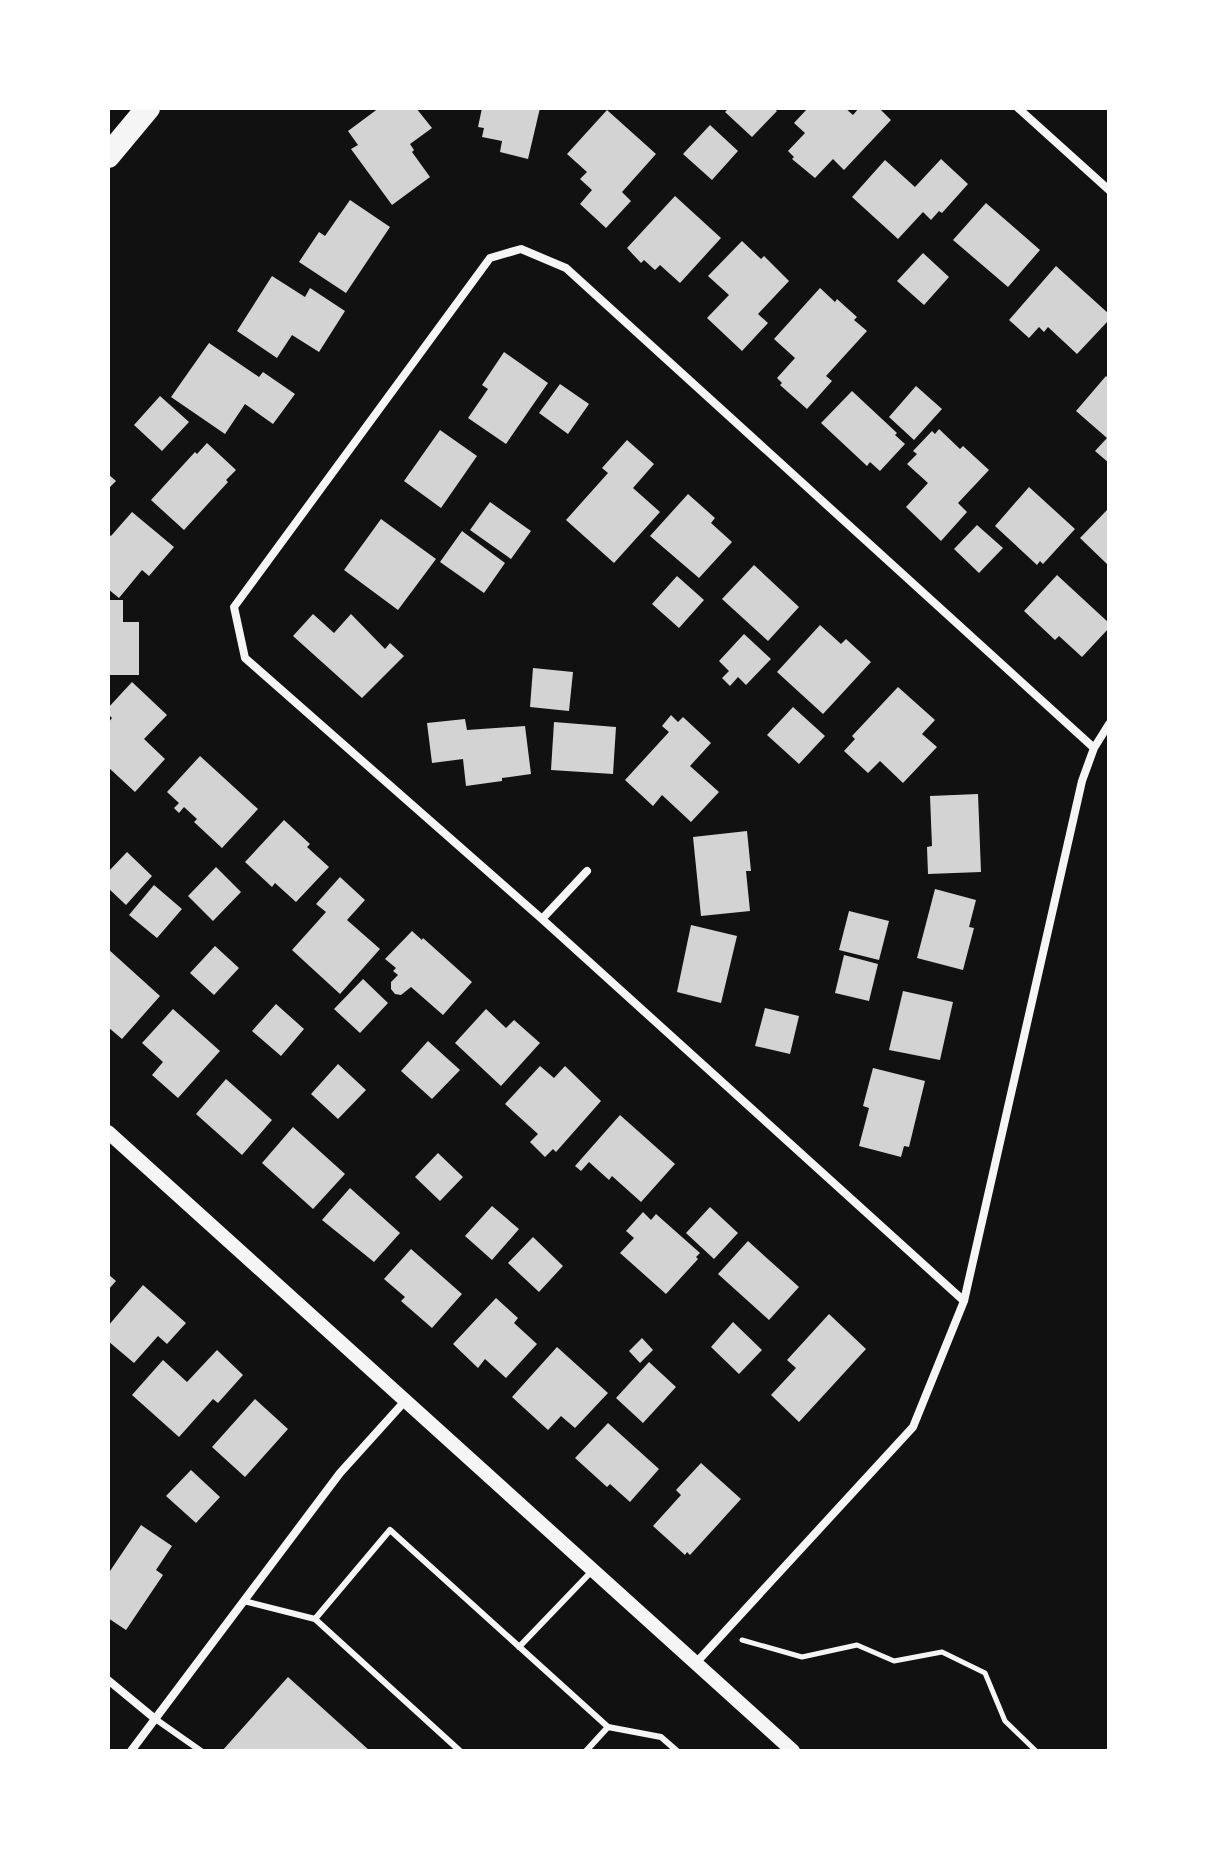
<svg xmlns="http://www.w3.org/2000/svg" width="1217" height="1859" font-family="Merriweather,serif">
	<style>
		.building { fill: #d3d3d3 }
		.lines { fill: none; stroke-linecap: round; stroke-linejoin: round }
		.path { stroke: #f5f5f5; stroke-width: 5 }
		.service { stroke: #f5f5f5; stroke-width: 6 }
		.minor { stroke: #f5f5f5; stroke-width: 8 }
		.tertiary { stroke: #f5f5f5; stroke-width: 14 }
		.motorway { stroke: #f5f5f5; stroke-width: 24 }
	</style>
	<rect width="100%" height="100%" fill="#111"/>
	<path class="building" d="M379,108h37l16,20 -22,16 4,6 -2,2 18,25 -38,28 -41,-56 7,-4 -10,-14z
		M482,108h58l-12,51 -28,-7 2,-11 -20,-4 2,-9 -6,-1z
		M729,108h45l3,3 -25,26 -27,-25z
		M808,108h37l8,7 6,-7h20l12,12 -47,50 -11,-11 -18,19 -23,-19 2,-2 -6,-6 17,-18 -11,-10z
		M607,110l49,44 -34,38 9,9 -25,27 -26,-24 12,-14 -12,-11 7,-7 -20,-18z
		M710,125l28,26 -26,29 -29,-26z
		M941,159l27,25 -26,29 -3,-2 -8,9 -8,-8 -25,27 -46,-42 33,-37 30,27z
		M675,196l46,42 -41,45 -20,-18 -5,5 -11,-10 -3,3 -14,-15z
		M350,200l40,27 -44,66 -47,-31 20,-30 6,4z
		M986,203l54,47 -32,37 -55,-47z
		M742,241l19,18 3,-3 25,25 -31,33 10,9 -26,28 -35,-33 22,-23 -21,-19z
		M923,253l26,24 -25,28 -27,-24z
		M1056,266l53,48 -1,7 -31,33 -29,-27 -4,5 -5,-5 -10,11 -20,-18z
		M272,276l33,21 5,-9 35,23 -26,41 -27,-17 -15,23 -40,-27z
		M820,288l15,14 2,-3 20,18 -3,3 13,11 -41,45 6,5 -25,28 -27,-24 2,-2 -5,-5 18,-20 -21,-19z
		M209,343l50,34 4,-5 32,22 -22,30 -28,-20 -20,30 -54,-37z
		M504,352l44,31 -42,61 -38,-26 20,-29 -6,-4z
		M1106,376l3,3v84l-14,-12 12,-13 -31,-27z
		M560,384l29,20 -21,30 -29,-21z
		M916,386l26,23 -28,31 -25,-23z
		M852,391l45,42 -2,2 10,9 -25,27 -10,-9 -3,4 -46,-43z
		M160,396l29,26 -27,29 -28,-26z
		M939,429l21,20 3,-3 26,24 -31,33 9,9 -26,29 -35,-34 22,-24 -21,-19 10,-10 -4,-3 19,-20 3,3z
		M440,430l37,26 -36,52 -37,-27z
		M627,440l27,24 -21,24 27,24 -46,51 -48,-43 42,-47 -6,-5z
		M207,443l29,27 -10,10 2,2 -44,48 -33,-30 44,-48 2,2z
		M108,474l8,7 -8,8z
		M1029,487l46,42 -32,35 -3,-3 -3,4 -42,-39z
		M688,494l27,24 -4,5 21,19 -33,36 -49,-42z
		M490,502l41,29 -20,28 -41,-29z
		M1107,510l2,2 -1,53 -28,-27z
		M132,512l42,35 -25,29 -7,-6 -23,28 -11,-9v-56l3,3z
		M381,519l55,40 -38,51 -54,-40z
		M977,525l26,23 -24,25 -25,-24z
		M462,531l43,32 -21,30 -44,-31z
		M754,565l45,42 -31,34 -46,-42z
		M1057,575l52,48v5l-27,29 -23,-21 -4,4 -31,-29z
		M677,576l27,24 -25,28 -27,-24z
		M108,600h15v22h16v53h-31z
		M313,614l21,19 17,-19 34,35 5,-6 14,13 -42,42 -69,-62z
		M820,625l21,19 5,-5 25,23 -48,52 -46,-42z
		M744,634l27,25 -25,26 -8,-8 -8,9 -8,-8 7,-7 -10,-10z
		M533,668l40,4 -4,39 -39,-4z
		M132,682l35,33 -23,24 21,20 -30,33 -27,-25v-44l4,-5 -4,-4v-6z
		M898,687l37,33 -13,14 15,13 -34,36 -23,-22 -12,12 -24,-22 11,-12 -3,-3z
		M793,707l32,29 -26,28 -32,-29z
		M671,715l7,7 5,-5 28,26 -21,23 29,26 -28,30 -29,-27 -9,11 -28,-26 44,-48 -7,-6z
		M465,719l2,11 58,-4 6,48 -29,4v3l-36,5 -3,-27 -31,4 -5,-40z
		M554,722l62,5 -3,47 -62,-4z
		M200,756l58,53 -36,39 -28,-26 3,-3 -13,-12 -5,6 -5,-5 5,-5 -12,-11z
		M978,794l3,78 -53,2 -1,-27 5,-1 -2,-50z
		M284,820l26,24 -3,3 22,20 -33,35 -21,-19 -3,4 -27,-25z
		M747,831l4,40h-5l4,40 -49,5 -8,-79z
		M127,852l25,24 -26,29 -18,-17v-16z
		M216,867l25,25 -28,29 -25,-25z
		M340,877l25,23 -18,20 33,29 -40,45 -48,-44 34,-38 -10,-8z
		M154,885l28,24 -25,29 -28,-23z
		M935,889l41,11 -7,27 5,1 -11,42 -46,-12z
		M849,911l40,10 -10,39 -40,-10z
		M691,925l46,11 -16,67 -44,-11z
		M412,931l10,9 1,-2 49,44 -29,33 -32,-28 -10,8 -6,-1 -4,-5v-7l7,-7 -5,-4 3,-3 -11,-9z
		M215,946l24,22 -25,27 -24,-22z
		M108,949l52,47 -38,43 -14,-12z
		M844,955l34,9 -9,37 -34,-8z
		M363,979l25,24 -28,30 -26,-24z
		M903,991l50,11 -13,58 -51,-10z
		M276,1004l28,25 -23,27 -29,-25z
		M765,1008l34,8 -9,38 -35,-8z
		M173,1009l47,42 -42,47 -26,-23 11,-13 -21,-19z
		M486,1009l20,19 8,-8 26,23 -39,43 -46,-43z
		M428,1041l32,29 -28,29 -31,-28z
		M338,1064l28,26 -28,29 -27,-25z
		M540,1066l14,12 11,-12 36,35 -45,51 -3,-3 -8,8 -15,-15 8,-8 -33,-30z
		M873,1068l52,13 -16,66 -5,-1 -3,11 -42,-11 10,-38 -6,-2z
		M226,1079l46,41 -30,35 -46,-41z
		M620,1115l55,49 -34,38 -29,-26 -3,4 -20,-18 -8,9 -6,-5z
		M293,1127l52,47 -32,35 -51,-46z
		M438,1153l25,24 -23,24 -25,-24z
		M350,1188l50,45 -26,29 -52,-42z
		M492,1206l27,23 -27,31 -27,-24z
		M710,1207l28,26 -24,26 -28,-26z
		M643,1212l8,8 5,-6 44,39 -4,4 2,2 -32,35 -46,-41 14,-15 -8,-7z
		M533,1237l30,29 -24,26 -31,-29z
		M748,1241l51,46 -30,33 -51,-46z
		M411,1249l51,45 -30,34 -31,-27 4,-4 -21,-18z
		M108,1274l8,7 -8,9z
		M143,1285l43,38 -19,21 -9,-8 -24,27 -26,-22v-15z
		M496,1298l22,20 -4,5 23,21 -31,34 -21,-19 -7,9 -25,-24z
		M829,1314l37,35 -67,73 -28,-27 25,-27 -9,-8z
		M733,1322l29,28 -23,24 -28,-27z
		M642,1338l11,12 -13,13 -11,-12z
		M557,1347l51,46 -33,35 -14,-12 -13,14 -36,-33z
		M217,1350l26,25 -25,28 -5,-4 -34,38 -47,-42 31,-35 24,22z
		M649,1362l27,25 -33,36 -27,-25z
		M255,1399l33,30 -43,48 -33,-30z
		M608,1423l51,46 -29,33 -20,-18 -3,3 -32,-29z
		M701,1463l40,36 -51,56 -3,-3 -2,3 -32,-29 28,-31 -5,-5z
		M191,1470l29,27 -24,26 -30,-27z
		M141,1525l31,21 -16,24 7,5 -37,55 -18,-12v-44z
		M288,1677l82,74h-148z"/>
	<g class="lines">
		<path class="path" d="M742,1640l60,17 55,-12 37,16 48,-9 43,21 20,48 31,30"/>
		<path class="service" d="M244,1601l71,18 75,-89 218,197 -22,24
			M315,1619l145,132
			M519,1647l72,-75
			M154,1718l47,33
			M608,1727l53,10 16,14"/>
		<path class="minor" d="M1018,108l91,82
			M542,919l45,-48
			M964,1301l-422,-382 -297,-261 -11,-51 256,-349 31,-9 45,19 528,480
			M695,1664l218,-237 51,-126 118,-520 12,-33 15,-24
			M108,1680l46,38
			M131,1751l209,-278 65,-72"/>
		<path class="tertiary" d="M108,1132l685,619"/>
		<path class="motorway" d="M108,156l40,-48"/>
	</g>
	<rect width="1217" height="1859" fill="none" stroke="#ffffff" stroke-width="220"/>
</svg>
